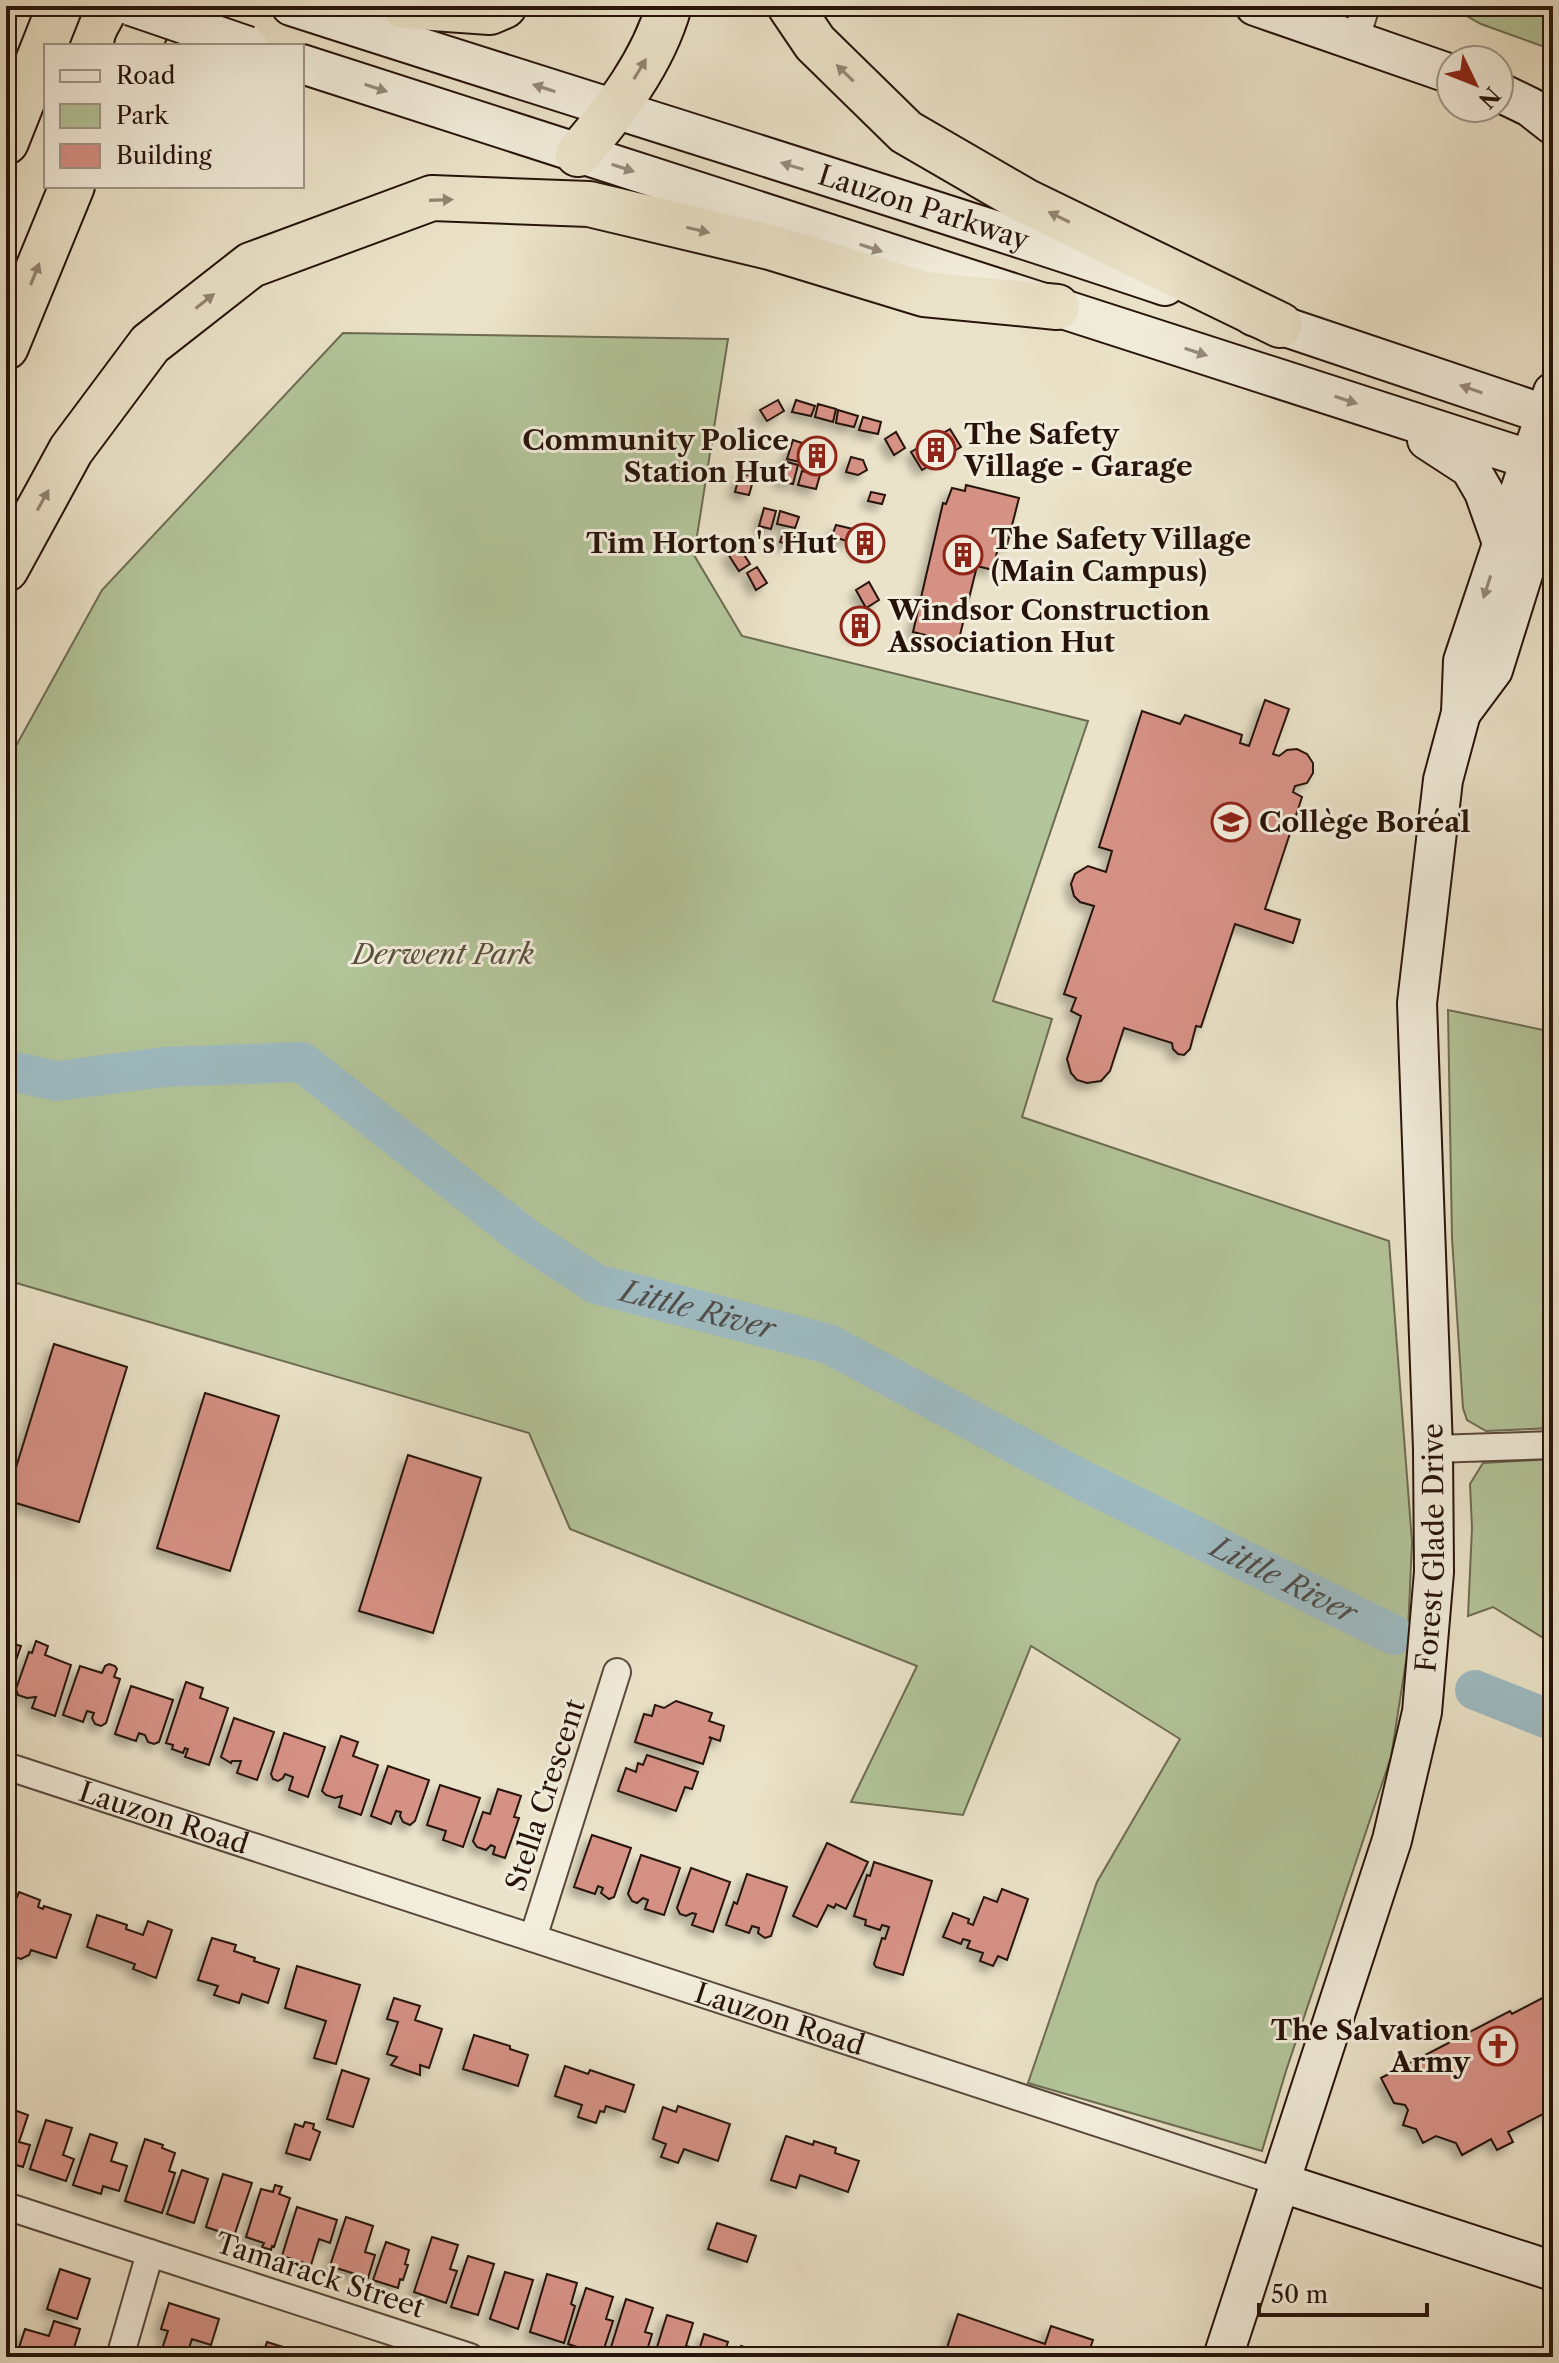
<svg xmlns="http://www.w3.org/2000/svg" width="1559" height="2363" font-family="'Libre Caslon Text',serif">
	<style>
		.green { fill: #b3c59a; stroke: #6d6c52; stroke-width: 2 }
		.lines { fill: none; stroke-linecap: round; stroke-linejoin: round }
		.river { stroke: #9ebbc2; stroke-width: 40 }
		.building { fill: #d69185; stroke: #27130a; stroke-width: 2; filter: url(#shadow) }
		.street-casing { stroke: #58473a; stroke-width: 30 }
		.secondary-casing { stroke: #27130a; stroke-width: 42 }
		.highway-casing { stroke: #27130a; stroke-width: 48 }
		.street { stroke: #f2eddc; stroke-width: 26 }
		.secondary { stroke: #f2eddc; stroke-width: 38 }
		.highway { stroke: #ebe3c9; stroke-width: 44 }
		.secondary-bridge-casing { stroke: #27130a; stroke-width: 42; stroke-linecap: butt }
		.secondary-bridge { stroke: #f2eddc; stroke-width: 38 }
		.oneway { fill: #938573 }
		.oneway2 { fill: #978b7e }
		.labels { text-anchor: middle; stroke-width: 6; stroke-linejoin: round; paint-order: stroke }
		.street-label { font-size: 28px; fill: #27130a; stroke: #f2eddc }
		.poi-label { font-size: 28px; font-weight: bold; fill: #27130a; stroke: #f2eddc; text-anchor: start }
		.park-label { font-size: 28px; font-style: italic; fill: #58513c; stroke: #f2eddc }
		.water-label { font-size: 30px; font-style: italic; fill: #514e4a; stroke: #f2eddc }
	</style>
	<defs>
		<filter id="shadow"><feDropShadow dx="-6" dy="6" stdDeviation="4" flood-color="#0004"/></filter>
	</defs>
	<rect width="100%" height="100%" fill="#ebe3c9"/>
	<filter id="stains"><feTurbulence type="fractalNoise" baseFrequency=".0025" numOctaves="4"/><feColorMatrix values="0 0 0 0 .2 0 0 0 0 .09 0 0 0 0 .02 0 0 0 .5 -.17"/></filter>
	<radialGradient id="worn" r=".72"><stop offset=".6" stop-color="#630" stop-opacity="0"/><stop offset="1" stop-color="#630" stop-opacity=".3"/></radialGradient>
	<path class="green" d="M1456,6h97v44l-72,-26 -23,-13z
		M343,333l385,6 -34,216 48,81 346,85 -95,280 59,18 -30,98 367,124 23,301 -5,113 -16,102 -105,314 -24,80 -234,-68 69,-201 83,-143 -149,-93 -68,169 -112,-13 66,-136 -347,-137 -41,-96 -523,-153v-516l96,-174z
		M1448,1010l105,22v396l-67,3 -19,-11 -4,-12 -11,-170z
		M1553,1459v185l-60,-37 -25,9 4,-88 -2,-44 13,-21z"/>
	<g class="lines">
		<g class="river">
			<path id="s1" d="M6,1070l51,11 107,-14 138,-5 225,177 69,45 233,60 253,136 312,155"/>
			<path d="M1475,1690l78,31"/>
		</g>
	</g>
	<path class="building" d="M778,400l6,11 -17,10 -7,-11z
		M796,400l19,6 -4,10 -19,-4z
		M818,404l18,5 -3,13 -18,-5z
		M838,410l20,6 -4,11 -18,-4z
		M863,417l18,5 -3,12 -19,-4z
		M950,429l11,18 -39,23 -11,-18z
		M896,432l9,16 -11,7 -9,-16z
		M793,440l12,4 -5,18 -13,-3z
		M811,444l18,5 -6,19 -18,-4z
		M851,457l12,3 4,10 -9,5 -12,-3z
		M784,461l14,4 -5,19 -14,-3z
		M802,471l18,4 -4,14 -18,-4z
		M740,473l14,4 -5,18 -14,-3z
		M966,485l53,13 -12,47 -8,-2 -6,27 -16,-4 -19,77 -45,-11 30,-129 3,1 6,-16 13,3z
		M871,492l14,3 -3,9 -14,-3z
		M764,508l12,3 -5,18 -12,-3z
		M780,511l19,6 -4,11 -18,-4z
		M836,525l17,4 -4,13 -17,-6z
		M784,530l12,3 -5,12 -11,-3z
		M860,531l19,5 -1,5 -18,12 -5,-8z
		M739,547l11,17 -11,7 -11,-17z
		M757,567l10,16 -11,7 -9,-17z
		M869,582l10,18 -13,8 -10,-18z
		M865,616l6,11 -16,9 -6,-10z
		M1265,700l24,9 -16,45 6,2 8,-6 10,-1 10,5 6,9v10l-6,10 -12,3 -2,6 9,5 -37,112 35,11 -7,23 -58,-19 -34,103 -5,-1 -6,23 -6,6 -6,-1 -5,-5 -1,-6 -48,-15 -14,43 -9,10 -14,2 -10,-3 -6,-7 -4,-14 14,-43 -10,-5 5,-13 -12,-4 30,-88 -14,-4 -6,-6 -3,-12 4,-10 13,-8 18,6 6,-21 -13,-4 43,-136 38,13 5,-9 57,20 -2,8 9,3z
		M54,1344l73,23 -48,155 -73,-22z
		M205,1393l74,23 -49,155 -73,-23z
		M408,1455l73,23 -48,155 -74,-22z
		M36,1641l12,5 -3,9 26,10 -16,51 -23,-8 4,-11 -9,1 -9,-3 -2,-6 13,-37 3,1z
		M6,1642l15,4 -15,43z
		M109,1664l6,2 2,3 -3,8 6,2 -14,44 -5,3 -6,-2 -3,-6 2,-5 -7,-2 -4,11 -20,-7 17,-49 22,7 3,-7z
		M186,1682l17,6 -3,10 28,10 -19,57 -24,-8 3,-8 -3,-1 -2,5 -11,-4 1,-4 -7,-2z
		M131,1686l42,14 -14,42 -5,2 -6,-2 -3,-7 -6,-2 -3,8 -21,-7z
		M676,1701l36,12 -3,8 15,5 -4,15 -11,-4 2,2 -8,25 -68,-22 9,-28 8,2 3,-11 9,3z
		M234,1718l40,14 -17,48 -20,-7 4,-12h-9l-1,2 -10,-6z
		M284,1733l41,14 -17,50 -19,-7 4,-13 -8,-3 -2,4 -5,3 -5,-2 -2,-5z
		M341,1736l17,6 -5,14 25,9 -17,50 -22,-8 3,-11 -7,2 -9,-3 -4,-4z
		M647,1755l51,17 -6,17 -7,-2 -9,24 -58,-20 8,-23 10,4 2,-9 5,2z
		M388,1766l41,14 -14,41 -5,4 -7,-3 -3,-6 1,-4 -5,-1 -5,13 -20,-8z
		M440,1785l40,13 -17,49 -20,-7 3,-9 -19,-6z
		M498,1789l23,7 -7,21 5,1 -14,40 -12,-4 2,-7 -4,-2 -5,5 -9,-3 -4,-6 10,-29 7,2z
		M592,1835l39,13 -17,49 -5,2 -8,-6 2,-5 -5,-2 -3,8 -21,-7z
		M827,1843l41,19 -22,47 -10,-5 -2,4 -6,-3 -11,22 -24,-11z
		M641,1855l39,13 -16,47 -19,-6 3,-9 -5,-2 -6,5 -5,-2 -4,-7z
		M874,1862l58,19 -29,94 -27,-8 -2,-3 8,-26 3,1 4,-12 -7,-2 -2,5 -15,-5 1,-5 -12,-4 13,-41 3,1z
		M691,1868l39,14 -17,50 -21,-7 4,-11 -4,-1 -6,3 -6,-2 -3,-6z
		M747,1874l40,13 -16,49 -6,2 -7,-5 1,-5 -7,-2 -3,7 -23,-8 8,-23 3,2z
		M6,1889l9,3 -3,6 4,1 3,-7 21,8 -2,7 5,2 1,-3 27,9 -15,43 -25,-8 -2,5 -8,4 -9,-3 -6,-10z
		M1002,1889l26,10 -21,61 -9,-4 -5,10 -13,-5 3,-8 -16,-5 3,-7 -7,-2 -2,5 -18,-7 10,-24 16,6 -1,4 5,2 11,-28 13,5z
		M97,1915l30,10 -1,4 17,6 5,-14 24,9 -16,48 -23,-9 2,-5 -48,-17z
		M212,1938l24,7 -2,6 21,7 -1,3 25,8 -11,34 -26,-9 -3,9 -25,-8 4,-9 -20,-6z
		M297,1966l63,19 -24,79 -22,-6 12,-37 -41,-13z
		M1550,1994l3,5v110l-45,23 5,10 -16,8 -6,-11 -29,16 -6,-12 -20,-7 -13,7 -7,-14 -13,-4 5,-15 -3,-5 -11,-2 -13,-25 129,-67 2,3z
		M394,1998l26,8 -5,14 27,9 -13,39 -9,-3v10l-29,-10 6,-8 -10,-3 11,-32 -11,-3z
		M474,2035l36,11v3l18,6 -10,31 -55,-17z
		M565,2066l23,8 2,-4 44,15 -9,27 -19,-6 -2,6 -4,-1 -4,12 -18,-6 4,-12 -27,-9z
		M342,2070l27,9 -16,48 -26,-8z
		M678,2106l52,18 -12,37 -34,-12 -6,14 -17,-6 5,-13 -13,-5 10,-32 13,5z
		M6,2107l22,8 -9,27 11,3 -7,22 -17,-5z
		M46,2120l26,8 -9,27 11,4 -8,22 -36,-12z
		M305,2122l9,2 -1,5 7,3 -10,28 -24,-7 9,-29 8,3z
		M90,2134l27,9 -6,18 16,5 -8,25 -16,-5 -2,8 -28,-9z
		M786,2136l27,9 1,-4 22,7 -1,5 24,8 -11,31 -48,-17 -4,13 -25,-8z
		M145,2139l18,6 -1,3 13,5 -6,18 6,2 -13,40 -37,-12z
		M182,2170l26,9 -14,44 -27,-9z
		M223,2174l29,9 -18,53 -2,-1 -1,5 -8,-3 1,-4 -18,-6z
		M275,2185l7,2 -3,7 11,4 -16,49 -2,-1 -1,4 -9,-3 2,-4 -18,-6 15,-48 12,3z
		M297,2207l40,13 -7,23 -11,-4 -8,26 -29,-9z
		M346,2217l27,9 -8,26 10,3 -7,23 -38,-12z
		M717,2223l39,13 -9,26 -39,-13z
		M432,2237l26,8 -8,24 7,2 -11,32 -32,-11z
		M386,2242l23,8 -4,14 3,1 -5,15 -3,-1 -2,9 -25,-8z
		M468,2256l26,8 -16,51 -27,-8z
		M60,2269l30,10 -13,40 -30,-10z
		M505,2272l28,8 -15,49 -28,-10z
		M547,2274l30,9 -6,21 4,2 -11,37 -34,-11z
		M586,2288l27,9 -7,22 7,2 -11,34 -34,-11z
		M626,2299l27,9 -8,24 7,2 -7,23h-37z
		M169,2303l50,16 -8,26 -19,-6 -6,18 -24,-8 6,-18 -7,-2z
		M958,2314l87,30 6,-18 42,14 -6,17h-143z
		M667,2315l26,8 -7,23 4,1 -4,10h-32z
		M54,2321l26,8 -9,28h-55l9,-28 24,7z
		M704,2334l24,8 -5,15h-26z
		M267,2342l32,10 -1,5h-36z
		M741,2346l27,9v2h-31z"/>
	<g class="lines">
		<g class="street-casing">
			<g id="street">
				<path d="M1355,41l11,-35"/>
				<path d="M1433,1449l120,-4"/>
				<path id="s2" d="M6,1766l1273,416"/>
				<path d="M533,1938l84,-266"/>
				<path d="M6,2206l144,47 -30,104"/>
				<path d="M150,2253l320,104"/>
			</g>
		</g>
		<g class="secondary-casing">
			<g id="secondary">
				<path id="s3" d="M291,6c291,94 584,183 874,280"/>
				<path d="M1255,6l196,68"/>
				<path d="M302,64l1251,403"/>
				<path d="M1499,92l31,15 23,18"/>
				<path d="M1253,316l300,101"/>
				<path d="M1427,440l43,28 14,24 18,51"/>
				<path d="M1461,713l32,-43 60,-192"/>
				<path d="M1279,2182l274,89"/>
				<path id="s4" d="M1223,2357l169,-517 30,-128 12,-140 -1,-123 -16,-446 26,-223 18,-67 2,-52 90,-269"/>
			</g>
		</g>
		<g class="highway-casing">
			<path id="highway" d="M404,6l86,6 14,-6
				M790,6l25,37 91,89 119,69 255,124
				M137,46l22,-40
				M6,142l54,-136
				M578,154c38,-44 75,-92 91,-148
				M6,347l66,-161
				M6,569l65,-119 79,-106 101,-79 181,-67 157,6 181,43 154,47 133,13"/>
		</g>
		<use href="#street" class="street"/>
		<use href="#secondary" class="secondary"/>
		<use href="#highway" class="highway"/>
		<g class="secondary-bridge-casing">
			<path id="secondary-bridge" d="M131,6l117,40"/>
		</g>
		<use href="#secondary-bridge" class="secondary-bridge"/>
	</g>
	<defs><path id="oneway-solid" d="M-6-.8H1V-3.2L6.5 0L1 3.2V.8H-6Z" transform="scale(2)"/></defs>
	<g class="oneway">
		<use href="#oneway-solid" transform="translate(640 69) rotate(-59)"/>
		<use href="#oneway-solid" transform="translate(845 73) rotate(-136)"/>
		<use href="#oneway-solid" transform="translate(441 200) rotate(-2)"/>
		<use href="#oneway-solid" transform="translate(1059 217) rotate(-154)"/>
		<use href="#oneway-solid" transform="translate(698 230) rotate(13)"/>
		<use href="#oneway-solid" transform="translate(35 274) rotate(-68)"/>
		<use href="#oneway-solid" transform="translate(205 301) rotate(-38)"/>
		<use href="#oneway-solid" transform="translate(43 500) rotate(-61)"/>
	</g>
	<g class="oneway2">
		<use href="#oneway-solid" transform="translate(376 88) rotate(18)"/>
		<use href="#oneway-solid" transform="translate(544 88) rotate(-162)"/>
		<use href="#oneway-solid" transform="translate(792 166) rotate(-163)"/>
		<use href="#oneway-solid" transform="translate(623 168) rotate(18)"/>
		<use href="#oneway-solid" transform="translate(871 248) rotate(18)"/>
		<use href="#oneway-solid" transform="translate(1196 352) rotate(18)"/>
		<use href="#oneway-solid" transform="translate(1471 389) rotate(-161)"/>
		<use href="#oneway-solid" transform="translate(1346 400) rotate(18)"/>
		<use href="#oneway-solid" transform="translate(1487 587) rotate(108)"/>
	</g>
	<defs>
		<g id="building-ring" transform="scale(2)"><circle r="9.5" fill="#f2eddc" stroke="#8f2418" stroke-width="1.5"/><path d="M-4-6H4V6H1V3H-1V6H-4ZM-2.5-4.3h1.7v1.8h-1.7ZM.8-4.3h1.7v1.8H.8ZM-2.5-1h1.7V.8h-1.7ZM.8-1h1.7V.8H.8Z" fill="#8f2418"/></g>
		<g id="university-ring" transform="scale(2)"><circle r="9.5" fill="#f2eddc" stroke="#8f2418" stroke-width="1.5"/><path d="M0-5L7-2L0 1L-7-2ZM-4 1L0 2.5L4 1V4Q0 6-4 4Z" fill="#8f2418"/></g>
		<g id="church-ring" transform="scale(2)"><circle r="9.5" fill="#f2eddc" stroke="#8f2418" stroke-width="1.5"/><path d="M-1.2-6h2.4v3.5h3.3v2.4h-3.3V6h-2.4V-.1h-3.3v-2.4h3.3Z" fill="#8f2418"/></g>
	</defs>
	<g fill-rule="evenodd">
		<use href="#building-ring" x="936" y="450"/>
		<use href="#building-ring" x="817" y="456"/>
		<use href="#building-ring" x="865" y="543"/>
		<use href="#building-ring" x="963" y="555"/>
		<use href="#building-ring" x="860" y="626"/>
		<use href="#university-ring" x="1231" y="822"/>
		<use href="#church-ring" x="1498" y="2046"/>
	</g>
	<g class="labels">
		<g class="street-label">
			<text dy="10" stroke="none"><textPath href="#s3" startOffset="664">Lauzon Parkway</textPath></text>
			<text dy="10" stroke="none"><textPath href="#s4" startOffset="840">Forest Glade Drive</textPath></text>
			<text transform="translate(545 1795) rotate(-72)" y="10">Stella Crescent</text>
			<text dy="10" stroke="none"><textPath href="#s2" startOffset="166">Lauzon Road</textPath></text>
			<text dy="10" stroke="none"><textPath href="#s2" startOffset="814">Lauzon Road</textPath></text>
			<text transform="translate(320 2275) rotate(18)" y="10">Tamarack Street</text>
		</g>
		<g class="poi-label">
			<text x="964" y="444">The Safety<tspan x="964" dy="32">Village - Garage</tspan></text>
			<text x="789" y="450" text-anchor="end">Community Police<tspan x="789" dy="32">Station Hut</tspan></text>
			<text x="991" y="549">The Safety Village<tspan x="991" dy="32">(Main Campus)</tspan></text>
			<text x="837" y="553" text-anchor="end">Tim Horton's Hut</text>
			<text x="888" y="620">Windsor Construction<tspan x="888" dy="32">Association Hut</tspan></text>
			<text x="1259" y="832">Collège Boréal</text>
			<text x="1470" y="2040" text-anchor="end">The Salvation<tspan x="1470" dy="32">Army</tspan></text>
		</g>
		<g class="park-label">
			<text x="443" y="964">Derwent Park</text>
		</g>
		<g class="water-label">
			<text dy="10" stroke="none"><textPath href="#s1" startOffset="772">Little River</textPath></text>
			<text dy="10" stroke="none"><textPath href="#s1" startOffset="1420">Little River</textPath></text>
		</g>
	</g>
	<rect width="1559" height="2363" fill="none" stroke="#ebe3c9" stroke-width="32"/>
	<rect x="8" y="8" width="1543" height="2347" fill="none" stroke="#27130a" stroke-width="4"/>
	<rect x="16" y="16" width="1527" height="2331" fill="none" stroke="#27130a" stroke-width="2"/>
	<rect x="44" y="44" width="260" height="144" fill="#f2eddc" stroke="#a19688" stroke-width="2"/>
	<rect x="60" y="70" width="40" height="12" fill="#f2eddc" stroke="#a19688" stroke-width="2"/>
	<text x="116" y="84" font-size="24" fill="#27130a">Road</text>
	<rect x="60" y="104" width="40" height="24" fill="#b3c59a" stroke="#a19688" stroke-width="2"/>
	<text x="116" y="124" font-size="24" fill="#27130a">Park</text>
	<rect x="60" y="144" width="40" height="24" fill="#d69185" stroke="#a19688" stroke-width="2"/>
	<text x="116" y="164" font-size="24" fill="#27130a">Building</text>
	<g transform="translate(1475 84) rotate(133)"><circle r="38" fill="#f2eddc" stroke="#a19688" stroke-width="2"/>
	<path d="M0-6L14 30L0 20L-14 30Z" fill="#8f2418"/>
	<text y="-12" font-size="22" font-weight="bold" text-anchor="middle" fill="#27130a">N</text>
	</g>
	<path d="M1259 2303v12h168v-12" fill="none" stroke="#27130a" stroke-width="4"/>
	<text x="1271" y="2303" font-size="24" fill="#27130a" stroke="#f2eddc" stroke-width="6" paint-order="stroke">50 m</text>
	<rect width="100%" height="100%" filter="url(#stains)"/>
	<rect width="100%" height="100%" fill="url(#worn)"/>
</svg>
